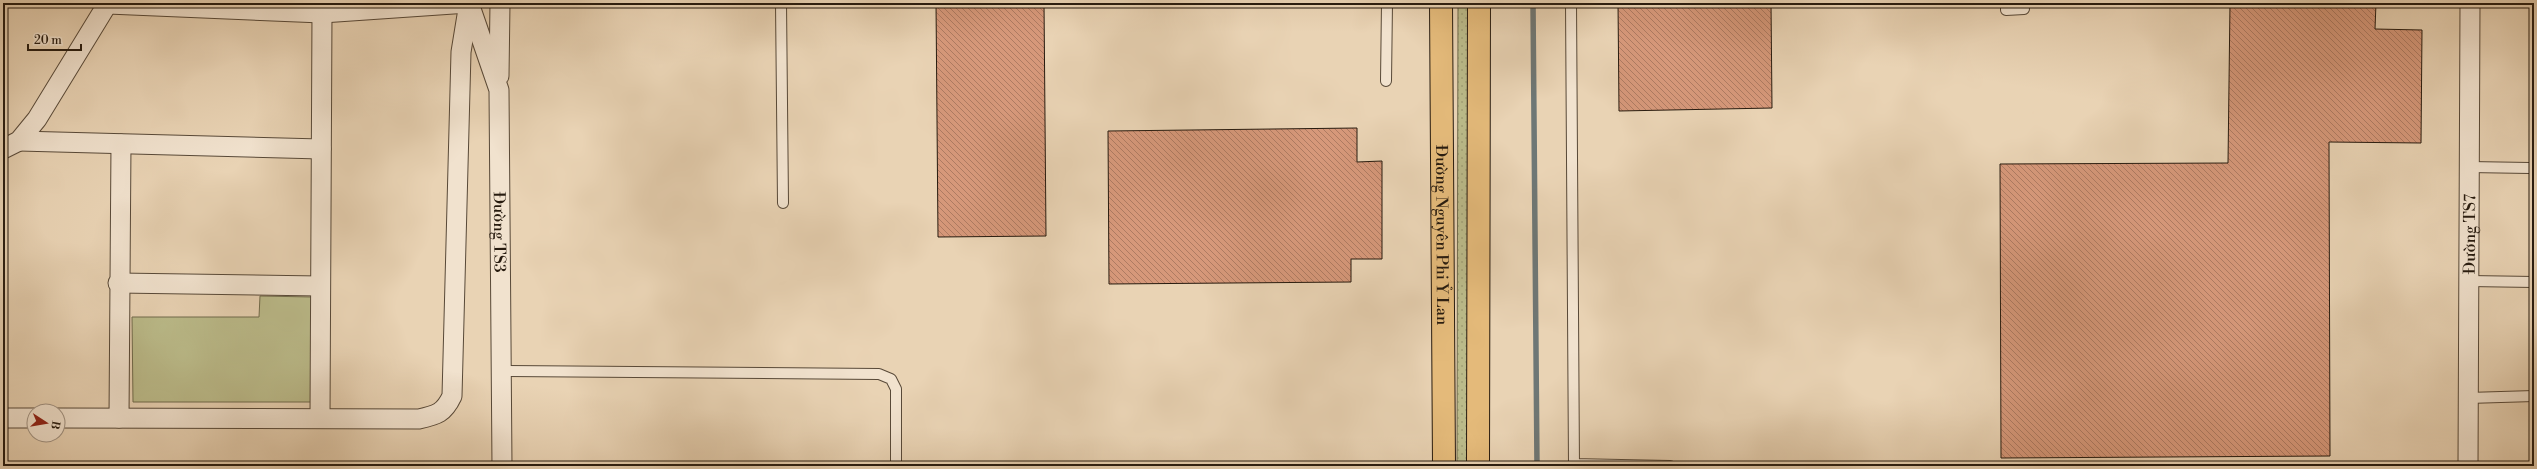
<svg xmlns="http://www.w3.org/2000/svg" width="2537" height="469" font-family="'Libre Bodoni',serif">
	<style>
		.grass { fill: url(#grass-dots); stroke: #716b4c }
		.pitch { fill: #bbbb8a; stroke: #716b4c }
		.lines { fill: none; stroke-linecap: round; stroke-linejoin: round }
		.stream { stroke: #6e7775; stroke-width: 5.5 }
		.building { fill: url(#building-back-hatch); stroke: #271b0f }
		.service-casing { stroke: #584938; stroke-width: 12 }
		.minor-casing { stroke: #584938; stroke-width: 21 }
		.primary-casing { stroke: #271b0f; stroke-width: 24 }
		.service { stroke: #f1e2ce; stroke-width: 10 }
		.minor { stroke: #f1e2ce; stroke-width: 19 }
		.primary { stroke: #e4ba7a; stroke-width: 22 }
		.labels { text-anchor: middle; stroke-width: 4; stroke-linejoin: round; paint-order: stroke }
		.street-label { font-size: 16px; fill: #271b0f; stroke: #f1e2ce }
	</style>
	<defs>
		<pattern id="grass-dots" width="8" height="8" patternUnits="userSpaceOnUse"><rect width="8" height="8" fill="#bbbb8a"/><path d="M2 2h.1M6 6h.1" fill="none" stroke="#a1a076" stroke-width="1.8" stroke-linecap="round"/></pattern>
		<pattern id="building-back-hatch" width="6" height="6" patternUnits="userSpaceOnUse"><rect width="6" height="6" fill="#d6987a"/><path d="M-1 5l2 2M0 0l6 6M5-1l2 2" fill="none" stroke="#ae7b62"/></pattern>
	</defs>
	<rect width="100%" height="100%" fill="#e9d3b4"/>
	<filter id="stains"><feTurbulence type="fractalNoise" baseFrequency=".005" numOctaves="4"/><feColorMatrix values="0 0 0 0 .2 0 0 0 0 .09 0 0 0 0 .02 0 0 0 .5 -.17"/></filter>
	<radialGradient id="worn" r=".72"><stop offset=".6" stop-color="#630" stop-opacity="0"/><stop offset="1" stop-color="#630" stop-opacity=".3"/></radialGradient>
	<path class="grass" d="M1458,3h11l-1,463h-11z"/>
	<path class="pitch" d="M260,296l52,1 -1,105h-178l-1,-85h127z"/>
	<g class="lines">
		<path class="stream" d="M1533,3l4,463"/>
	</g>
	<path class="building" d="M936,3h108l2,233 -108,1z
		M1618,3h153l1,105 -153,3z
		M2230,3h146l-1,26 47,1 -1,113 -92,-1 1,314 -329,2 -1,-294 228,-1z
		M1357,128v34l25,-1v98h-31v23l-242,2 -1,-153z"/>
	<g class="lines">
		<g class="service-casing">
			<path id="service" d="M781,3l2,200
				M1571,3l3,463
				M2006,3v7l18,-1
				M1386,81l1,-78
				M2469,167l61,1
				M2469,281l65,1
				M500,371l379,3 12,5 5,10v77
				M2468,398l66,-2
				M1573,464l97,2"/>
		</g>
		<g class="minor-casing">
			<g id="minor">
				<path d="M108,4l214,9 146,-10"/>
				<path id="s1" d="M470,6l29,84 3,376"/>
				<path d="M499,76l1,-73"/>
				<path d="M19,141l302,8"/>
				<path d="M3,149l16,-8 18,-22 71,-116"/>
				<path d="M118,283l202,3"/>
				<path d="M320,417l2,-404"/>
				<path d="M3,418h31"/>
				<path d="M58,418l361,1c18,-4 25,-6 33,-23l9,-344 8,-49"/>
				<path d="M119,418l2,-274"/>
				<path id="s2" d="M2468,466l2,-463"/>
			</g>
		</g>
		<g class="primary-casing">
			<g id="primary">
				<path id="s3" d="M1441,3l3,463"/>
				<path d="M1478,466l1,-463"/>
			</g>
		</g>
		<use href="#service" class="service"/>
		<use href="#minor" class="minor"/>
		<use href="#primary" class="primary"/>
	</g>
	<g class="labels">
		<g class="street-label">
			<text dy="6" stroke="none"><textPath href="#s1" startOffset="231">Đường TS3</textPath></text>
			<text dy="6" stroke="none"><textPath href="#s3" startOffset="232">Đường Nguyên Phi Ỷ Lan</textPath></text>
			<text dy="6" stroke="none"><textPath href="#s2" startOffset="232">Đường TS7</textPath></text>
		</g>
	</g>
	<rect width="2537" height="469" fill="none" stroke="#e9d3b4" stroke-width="16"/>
	<rect x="4" y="4" width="2529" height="461" fill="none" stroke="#271b0f" stroke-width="2"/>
	<rect x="8" y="8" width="2521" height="453" fill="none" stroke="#271b0f"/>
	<g transform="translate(46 423) rotate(102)"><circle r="19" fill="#f1e2ce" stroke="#a09282"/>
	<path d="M0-3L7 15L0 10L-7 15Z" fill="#8f2418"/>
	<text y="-6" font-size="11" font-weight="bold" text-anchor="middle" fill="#271b0f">B</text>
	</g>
	<path d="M28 44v6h53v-6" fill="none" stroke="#271b0f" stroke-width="2"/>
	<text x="34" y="44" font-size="12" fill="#271b0f" stroke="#f1e2ce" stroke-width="3" paint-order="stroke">20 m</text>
	<rect width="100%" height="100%" filter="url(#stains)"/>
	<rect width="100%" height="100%" fill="url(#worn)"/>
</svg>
